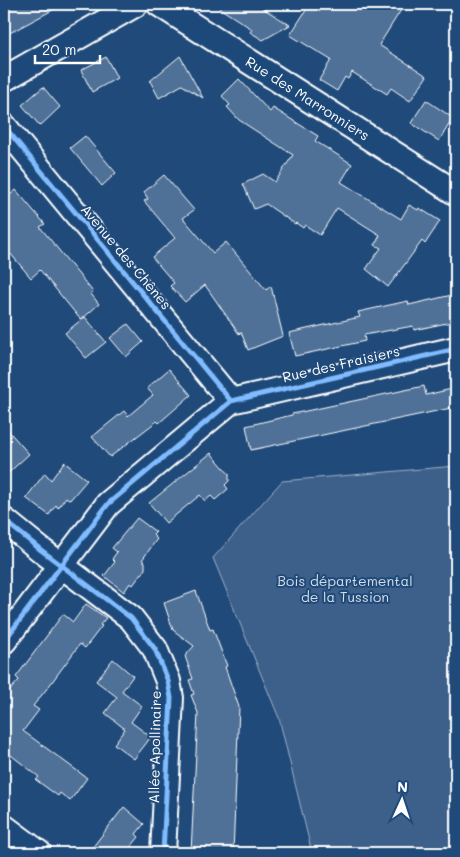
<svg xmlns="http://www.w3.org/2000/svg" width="460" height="857" font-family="Mali,sans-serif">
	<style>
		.green { fill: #3c618b; stroke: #9eb0c5 }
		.building { fill: #507197; stroke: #fff }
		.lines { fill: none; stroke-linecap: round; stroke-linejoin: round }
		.street-casing { stroke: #fff; stroke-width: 28 }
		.street { stroke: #1f4a7a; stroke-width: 24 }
		.cycleway-casing { stroke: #1f4a7a; stroke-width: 8 }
		.cycleway { stroke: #80bcff; stroke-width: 5 }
		.labels { text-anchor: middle; stroke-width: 4; stroke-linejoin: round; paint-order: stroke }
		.street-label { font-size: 14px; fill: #fff; stroke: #1f4a7a }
		.park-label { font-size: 14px; fill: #d8dfe8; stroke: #1f4a7a }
	</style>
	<rect width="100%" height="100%" fill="#1f4a7a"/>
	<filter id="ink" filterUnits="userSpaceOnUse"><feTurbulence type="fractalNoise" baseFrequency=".02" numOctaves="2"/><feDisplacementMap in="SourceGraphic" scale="10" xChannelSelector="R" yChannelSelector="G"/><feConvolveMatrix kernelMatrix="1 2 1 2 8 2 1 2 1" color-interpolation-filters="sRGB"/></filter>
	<g filter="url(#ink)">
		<path class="green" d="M456,466v387h-144l-33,-135 -66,-160 69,-77z"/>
		<path class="building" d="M4,4h60l-60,32z
			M213,4h43l34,21 -27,15 -13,-8 2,-3z
			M310,4h80l11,6 -22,35 48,31 -17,25 -19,-13 -4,6 -35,-22 -4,7 -3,-2 -8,14 -18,-11 12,-20 -41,-25z
			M180,56l23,42 -21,-13 -23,13 -9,-17z
			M106,57l11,21 -25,14 -11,-22z
			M239,79l31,33 3,-4 45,28 -3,5 37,23 -11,18 60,37 8,-14 9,5 1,-2 21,13 -15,23 -3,-3 -34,46 -22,-18 15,-21 -6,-3 5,-10 -43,-27 -17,27 -15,-10 -2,3 -7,-5 -1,1 -29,-20 -12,5 -11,-25 20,-10 12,8 18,-27 -54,-35 -12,-13 3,-2 -8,-9z
			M43,87l17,20 -20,19 -18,-21z
			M426,100l27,18 -14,23 -28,-18z
			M85,136l31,37 -14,13 -32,-38z
			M164,175l30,35 -11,8 30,35 13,-11 40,48 5,-4 12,50 -35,14 -7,-18 -2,2 -34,-49 -20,17 -15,-16 4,-3 -22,-26 23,-19 -31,-37 4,-2 -4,-7z
			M16,190l29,34 -5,3 53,65 -2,2 8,10 -18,16 4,-3 21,25 -20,16 -21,-25 16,-13 -41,-50 -9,8 -27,-32v-46z
			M456,294v27l-42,9 -1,-4 -49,9 1,6 -70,15 -6,-23 71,-16 -2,-5 50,-11 1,4z
			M128,324l15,18 -17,15 -16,-19z
			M169,369l22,26 -32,28 -2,-2 -47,36 -18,-20 32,-26 4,5 25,-21 -6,-7z
			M424,386l2,9 30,-7v19l-205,43 -5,-24 46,-11v-1z
			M4,426l25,28 -25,23z
			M211,453l18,21v7l-4,4 3,4 -13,11 -4,-4 -6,5 -5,-6 -34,28 -17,-20z
			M64,462l23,18 -17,20 -4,-3 -8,11 -2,-3 -7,10 -23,-17 19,-25 6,7z
			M137,518l19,14 -3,3 4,4 -15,21 3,2v7l-12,16 -3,-2 -6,9 -20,-16 11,-14 -3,-3 5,-7 -5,-4z
			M196,591l14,39 3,-1 14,37 -2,1 14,40 -6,146 -42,-1 7,-139 -7,-18 3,-1 -5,-14 4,-1 -8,-23 9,-10 -21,-16 -9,-27z
			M86,604l20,14 -6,7 2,1 -17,22 -5,-4 -31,42 -16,20 6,4 -16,21 64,47 -17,23 -10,-8 -2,3 -22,-16 3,-3 -32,-25 -3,4v-59l15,-17 -3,-3 47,-63 10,8z
			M113,659l20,17 -11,15 20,15 -11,16 20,15 -17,22 -20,-15 11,-15 -20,-16 12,-16 -21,-16z
			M124,807l20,17 -8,10 3,3 -13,16h-38z"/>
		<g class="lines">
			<g class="street-casing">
				<g id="street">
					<path id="s1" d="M159,4l297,189"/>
					<path d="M4,79l132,-75"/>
					<path d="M4,126l227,275"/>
					<path d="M4,520l37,30 90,68 24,31 13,32 3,17 -8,155"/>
					<path d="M4,641l104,-137 123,-103 225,-52"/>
					<path d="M4,827l35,26"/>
				</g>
			</g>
			<use href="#street" class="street"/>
			<g class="cycleway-casing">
				<path id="cycleway" d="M4,126l227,275
					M4,520l37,30 90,68 24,31 13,32 3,17 -8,155
					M4,641l104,-137 123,-103 225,-52"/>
			</g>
			<use href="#cycleway" class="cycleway"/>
		</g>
	</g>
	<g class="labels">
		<g class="street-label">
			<text dy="5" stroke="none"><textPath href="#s1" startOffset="176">Rue des Marronniers</textPath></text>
			<text transform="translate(126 257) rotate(50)" y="5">Avenue des Chênes</text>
			<text transform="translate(341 364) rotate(-13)" y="5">Rue des Fraisiers</text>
			<text transform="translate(155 747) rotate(-89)" y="5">Allée Apollinaire</text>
		</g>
		<g class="park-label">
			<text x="345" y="586">Bois départemental<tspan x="345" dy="16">de la Tussion</tspan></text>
		</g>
	</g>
	<rect width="460" height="857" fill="none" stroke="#1f4a7a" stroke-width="20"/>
	<rect x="10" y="10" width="440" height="837" fill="none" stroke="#fff" stroke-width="2" filter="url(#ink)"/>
	<g transform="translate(402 800) rotate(3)" stroke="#1f4a7a" stroke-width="4" paint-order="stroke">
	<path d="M0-4L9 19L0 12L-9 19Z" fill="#ffffff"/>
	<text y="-8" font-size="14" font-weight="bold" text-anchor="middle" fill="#ffffff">N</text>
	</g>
	<path d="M35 55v8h65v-8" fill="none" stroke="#ffffff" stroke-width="2.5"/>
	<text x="42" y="55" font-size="15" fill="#ffffff" stroke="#1f4a7a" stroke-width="4" paint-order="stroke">20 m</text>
</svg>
